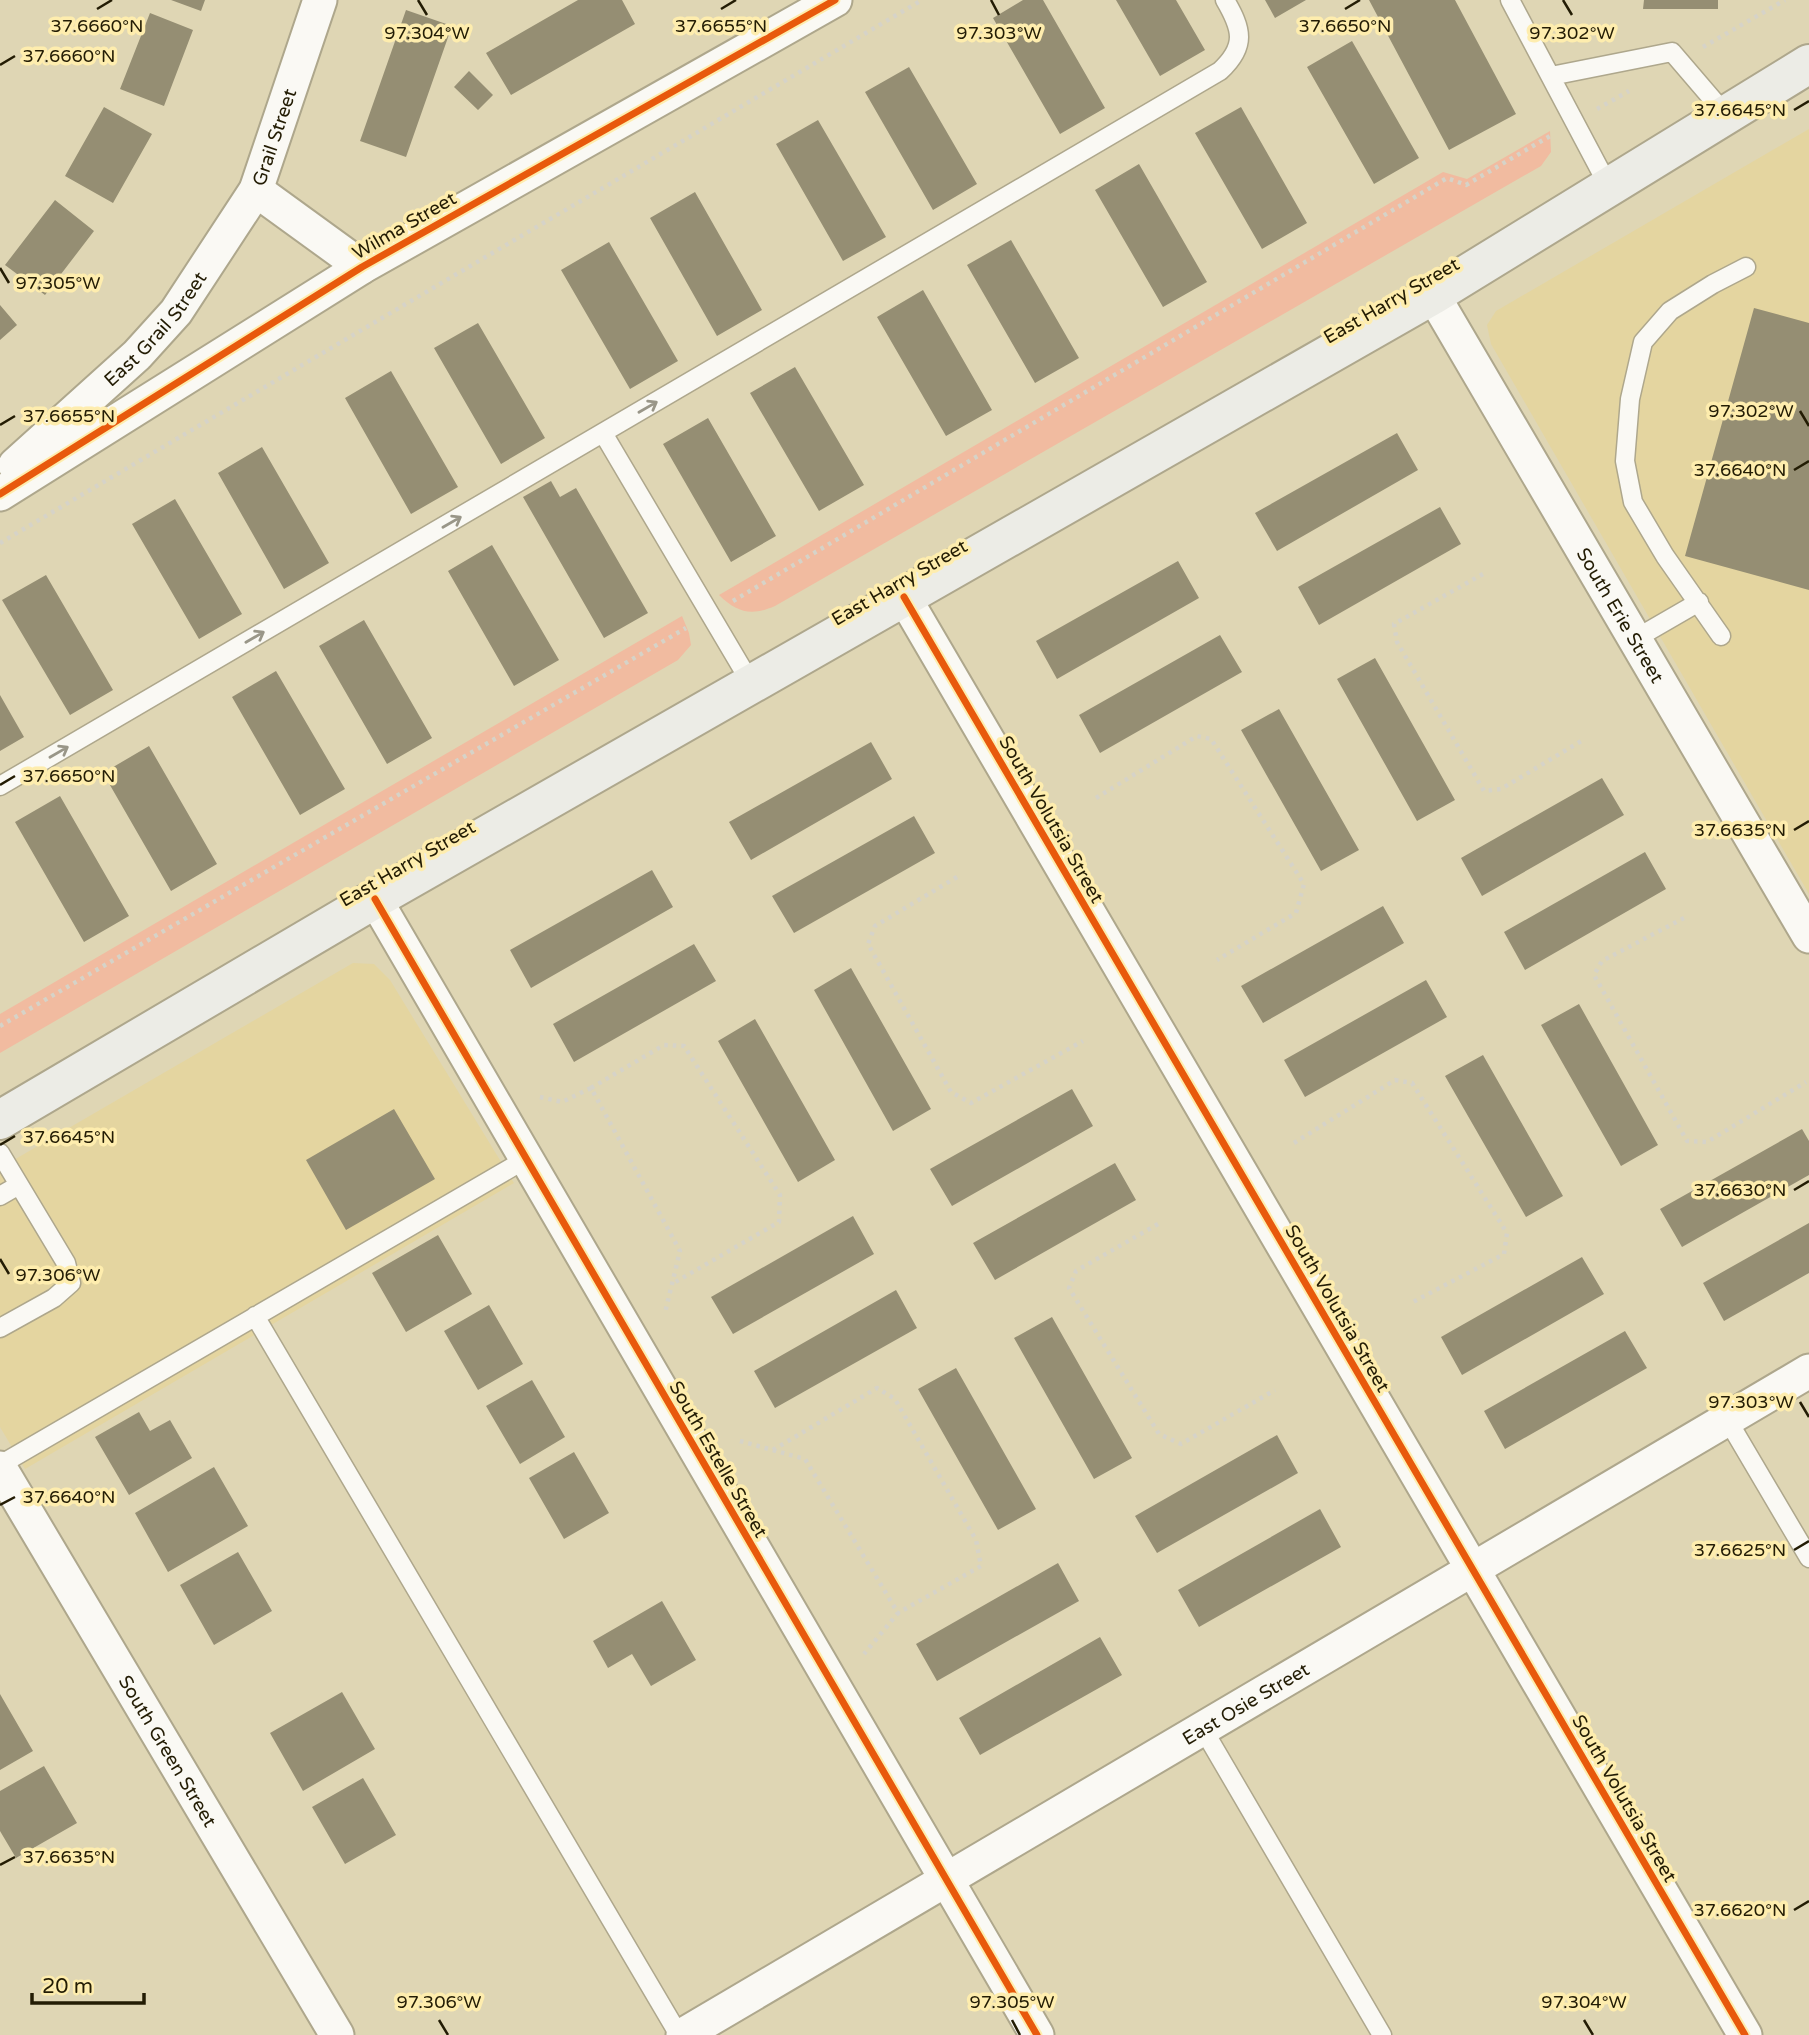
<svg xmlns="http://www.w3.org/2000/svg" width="1809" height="2035" font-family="'Varela Round',sans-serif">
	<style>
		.built { fill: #e4d5a0 }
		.green { fill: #f1bba0 }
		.building { fill: #958e73 }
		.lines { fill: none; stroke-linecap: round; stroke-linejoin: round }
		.service-casing { stroke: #aea78c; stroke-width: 21 }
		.minor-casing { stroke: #aea78c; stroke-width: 37 }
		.secondary-casing { stroke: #aea78c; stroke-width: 42 }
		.path { stroke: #d6d3c8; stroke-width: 4.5; stroke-dasharray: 3.5 5; stroke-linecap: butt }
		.service { stroke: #faf9f4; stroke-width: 18 }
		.minor { stroke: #faf9f4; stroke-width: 33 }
		.secondary { stroke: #ecece6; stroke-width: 38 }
		.cycleway-casing { stroke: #feedae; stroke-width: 11 }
		.cycleway { stroke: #e8590c; stroke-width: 7 }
		.oneway { stroke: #999688 }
		.ticks { fill: none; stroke: #231c04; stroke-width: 2.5 }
		.labels { text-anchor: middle; stroke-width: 7; stroke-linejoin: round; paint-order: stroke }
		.street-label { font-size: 19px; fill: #231c04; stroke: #feedae }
		.ticks-label { font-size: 18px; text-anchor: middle; fill: #231c04; stroke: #feedae; stroke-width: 7; stroke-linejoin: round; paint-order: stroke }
	</style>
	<rect width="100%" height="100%" fill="#dfd6b4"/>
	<path class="built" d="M1809,129v765l-318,-550 -4,-19 9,-14z
		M353,963l21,1 16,16 124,203 -489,286 -25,-42v-259z"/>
	<path class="green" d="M1550,131l1,21 -10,14 -766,440c-23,10 -38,7 -56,-11l724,-423 24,7z
		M682,616l7,17 2,12 -13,15 -678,393v-39z"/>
	<path class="building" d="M171,0h34l-4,11z
		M578,0h44l13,24 -124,71 -25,-42z
		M1023,0h20l62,108 -45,26 -67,-116z
		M1116,0h60l29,50 -45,26z
		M1265,0h41l-31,18z
		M1369,0h86l61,114 -67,36z
		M1644,0h74v9h-75z
		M406,10l46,16 -46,131 -46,-16z
		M150,13l43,17 -29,76 -44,-17z
		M1352,41l67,117 -45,26 -67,-117z
		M909,67l68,117 -44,26 -68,-118z
		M469,71l24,24 -15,15 -24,-23z
		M104,107l48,27 -39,69 -48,-27z
		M1241,107l66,116 -45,26 -67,-116z
		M818,120l68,117 -43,24 -67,-117z
		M1139,164l68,118 -44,25 -68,-117z
		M695,192l67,118 -45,26 -67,-118z
		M55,200l39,31 -49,64 -40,-30z
		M1011,240l68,118 -44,25 -68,-118z
		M609,242l69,119 -48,28 -69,-119z
		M923,290l69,120 -46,26 -69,-119z
		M0,305l17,20 -17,15z
		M1754,308l55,15v267l-124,-34z
		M478,323l67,115 -44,26 -67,-116z
		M795,367l69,118 -45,26 -69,-118z
		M391,371l67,116 -47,27 -66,-116z
		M708,418l68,118 -45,26 -68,-118z
		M1397,433l21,37 -141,81 -22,-38z
		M262,447l67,116 -45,26 -66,-116z
		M551,481l9,16 16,-9 72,125 -44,25 -81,-141z
		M175,499l67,115 -43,25 -67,-115z
		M1440,507l21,37 -142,81 -21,-38z
		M492,545l67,115 -45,26 -66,-115z
		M1178,561l21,37 -142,81 -21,-38z
		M46,575l67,115 -43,25 -68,-115z
		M364,620l68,118 -45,26 -68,-118z
		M1220,635l22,37 -142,81 -21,-38z
		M1375,658l80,142 -38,21 -80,-142z
		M276,671l69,118 -45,26 -68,-118z
		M0,695l24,42 -24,14z
		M1279,709l80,141 -38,21 -80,-141z
		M871,742l21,37 -141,81 -22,-38z
		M149,746l68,118 -46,27 -68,-118z
		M1602,778l22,37 -142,81 -21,-38z
		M60,796l69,120 -45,26 -69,-120z
		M914,816l21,37 -141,80 -22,-37z
		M1645,852l21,37 -141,81 -21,-38z
		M652,870l21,37 -142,81 -21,-38z
		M1383,906l21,37 -141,80 -22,-37z
		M694,944l22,37 -142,81 -21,-38z
		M851,968l80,141 -38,22 -79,-141z
		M1426,980l21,37 -142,80 -21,-37z
		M1579,1004l79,141 -37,21 -80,-141z
		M755,1019l80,141 -37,22 -80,-141z
		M1483,1055l80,141 -37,21 -81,-141z
		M1072,1089l21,37 -141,80 -22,-37z
		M394,1109l41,70 -89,51 -40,-70z
		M1802,1129l7,12v34l-127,72 -22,-38z
		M1115,1163l21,37 -141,80 -22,-37z
		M853,1216l21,38 -141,80 -22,-37z
		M1809,1223v50l-85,48 -21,-38z
		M438,1235l34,59 -66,38 -34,-59z
		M1582,1257l22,37 -142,81 -21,-38z
		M896,1290l21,38 -142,80 -21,-37z
		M489,1305l34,59 -45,26 -34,-59z
		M1052,1317l80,141 -38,21 -80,-141z
		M1625,1331l22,37 -142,81 -21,-38z
		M956,1368l80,141 -38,21 -80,-141z
		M532,1380l33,57 -45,27 -34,-58z
		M139,1412l11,19 20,-11 22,38 -63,37 -34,-58z
		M1277,1435l21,38 -141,80 -22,-37z
		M574,1452l35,61 -45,26 -35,-61z
		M214,1467l34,59 -80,46 -33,-59z
		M1320,1509l21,38 -142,80 -21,-37z
		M238,1552l34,59 -58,34 -34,-60z
		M1058,1563l21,38 -142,80 -21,-37z
		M662,1601l34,59 -45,26 -19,-32 -24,14 -15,-27z
		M1100,1637l22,38 -142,80 -21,-37z
		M342,1692l33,57 -72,42 -33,-58z
		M0,1694l33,57 -33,19z
		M44,1766l33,57 -61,35 -16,-27v-40z
		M363,1778l33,57 -51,29 -33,-57z"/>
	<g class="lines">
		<g class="service-casing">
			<path id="service" d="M1510,0l99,187
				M1551,76l121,-24 54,63
				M603,433l149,252
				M1721,636l-56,-80 -32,-54 -8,-41 5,-62 13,-57 27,-31 43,-27 33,-17
				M1635,639l64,-37
				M0,786l1220,-715c27,-25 22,-42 5,-71
				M0,1153l66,110 5,20 -17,15 -54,30
				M0,1196l19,-11
				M255,1316l424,719
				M1727,1419l82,139
				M0,1465l526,-306
				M1203,1729l179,306"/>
		</g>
		<g class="minor-casing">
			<g id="minor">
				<path d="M256,190l106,77"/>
				<path id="s1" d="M1433,295l376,641"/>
				<path id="s2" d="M15,465l122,-110 39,-43 80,-122 64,-190"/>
				<path d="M0,494l362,-227 473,-267"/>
				<path d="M904,597l841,1438"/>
				<path d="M375,899l662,1136"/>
				<path id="s3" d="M0,1468l337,567"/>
				<path id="s4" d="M683,2035l1126,-664"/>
			</g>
		</g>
		<g class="secondary-casing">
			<path id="secondary" d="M0,1120l375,-221 1058,-604 376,-231"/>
		</g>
		<path class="path" d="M1703,47l82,-47
			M1597,109l32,-18
			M0,543l922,-543
			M1483,574l-89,50 3,18 87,149 17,-2 82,-49
			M733,601l714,-423 19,7 84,-49
			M1096,798l101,-62 14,3 93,145 -8,29 -79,47
			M957,877l-82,49 -7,18 83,148 20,11 112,-62
			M1684,918l-82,43 -8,14 93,166 20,1 99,-60
			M0,1026l686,-398
			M591,1088l73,-43 20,1 96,149 -1,27 -107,62
			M540,1097l22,5 29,-14 89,163 -15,62
			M1294,1143l101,-63 17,3 95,150 -3,21 -91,48
			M1158,1224l-82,47 -7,17 90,146 22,10 94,-54
			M740,1441l65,18 93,154 -34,41
			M773,1450l104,-62 18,11 81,141 5,26 -83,47"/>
		<use href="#service" class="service"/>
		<use href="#minor" class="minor"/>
		<use href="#secondary" class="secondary"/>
		<g class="cycleway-casing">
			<path id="cycleway" d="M0,494l362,-227 473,-267
				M904,597l841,1438
				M375,899l662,1136"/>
		</g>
		<use href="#cycleway" class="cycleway"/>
	</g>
	<defs><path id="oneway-shaft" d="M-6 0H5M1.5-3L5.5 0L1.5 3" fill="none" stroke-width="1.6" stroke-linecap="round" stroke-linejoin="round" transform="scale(1.75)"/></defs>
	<g class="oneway">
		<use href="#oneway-shaft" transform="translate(648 407) rotate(-30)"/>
		<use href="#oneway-shaft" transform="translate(452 522) rotate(-30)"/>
		<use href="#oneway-shaft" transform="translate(255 637) rotate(-30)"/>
		<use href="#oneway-shaft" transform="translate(59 752) rotate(-30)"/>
	</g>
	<path class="ticks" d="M418,0l9,15M991,0l8,15M1563,0l9,15M97,9l15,-9M721,9l15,-9M1345,9l15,-9M0,65l15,-9M1794,110l15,-9M0,268l9,15M1800,411l9,15M0,425l15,-9M1794,470l15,-9M0,785l15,-9M1794,830l15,-9M0,1145l15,-9M1794,1190l15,-9M0,1259l9,15M1800,1402l9,15M0,1505l15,-8M1794,1550l15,-9M0,1865l15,-8M1794,1910l15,-9M439,2020l9,15M1012,2020l8,15M1584,2020l9,15"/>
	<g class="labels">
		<g class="street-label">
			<text dy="7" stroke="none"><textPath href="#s2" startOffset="424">Grail Street</textPath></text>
			<text transform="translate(404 225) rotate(-30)" y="7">Wilma Street</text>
			<text transform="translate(1391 300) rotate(-30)" y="7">East Harry Street</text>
			<text dy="7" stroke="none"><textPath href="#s2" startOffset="196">East Grail Street</textPath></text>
			<text transform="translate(899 582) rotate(-30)" y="7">East Harry Street</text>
			<text dy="7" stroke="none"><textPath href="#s1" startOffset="371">South Erie Street</textPath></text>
			<text transform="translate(1052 819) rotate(60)" y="7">South Volutsia Street</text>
			<text transform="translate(407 863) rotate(-30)" y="7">East Harry Street</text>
			<text transform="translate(1338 1308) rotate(60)" y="7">South Volutsia Street</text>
			<text transform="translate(719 1459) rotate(60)" y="7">South Estelle Street</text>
			<text dy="7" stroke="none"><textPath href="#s4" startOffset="653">East Osie Street</textPath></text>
			<text dy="7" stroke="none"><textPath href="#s3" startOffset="329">South Green Street</textPath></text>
			<text transform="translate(1625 1798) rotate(60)" y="7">South Volutsia Street</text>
		</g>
	</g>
	<g class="ticks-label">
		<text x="97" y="32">37.6660°N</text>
		<text x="721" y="32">37.6655°N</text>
		<text x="1345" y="32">37.6650°N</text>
		<text x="427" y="39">97.304°W</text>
		<text x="999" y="39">97.303°W</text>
		<text x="1572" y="39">97.302°W</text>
		<text x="69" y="62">37.6660°N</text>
		<text x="1740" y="116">37.6645°N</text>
		<text x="58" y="289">97.305°W</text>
		<text x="1751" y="417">97.302°W</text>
		<text x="69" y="422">37.6655°N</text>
		<text x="1740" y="476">37.6640°N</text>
		<text x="69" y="782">37.6650°N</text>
		<text x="1740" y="836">37.6635°N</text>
		<text x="69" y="1143">37.6645°N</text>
		<text x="1740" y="1196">37.6630°N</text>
		<text x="58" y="1281">97.306°W</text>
		<text x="1751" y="1408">97.303°W</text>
		<text x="69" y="1503">37.6640°N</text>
		<text x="1740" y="1556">37.6625°N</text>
		<text x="69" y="1863">37.6635°N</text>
		<text x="1740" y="1916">37.6620°N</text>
		<text x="439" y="2008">97.306°W</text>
		<text x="1012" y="2008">97.305°W</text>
		<text x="1584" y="2008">97.304°W</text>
	</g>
	<path d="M32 1993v10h112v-10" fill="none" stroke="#231c04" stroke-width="3.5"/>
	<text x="42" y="1993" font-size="21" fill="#231c04" stroke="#feedae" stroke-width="5" paint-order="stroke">20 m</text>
</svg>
